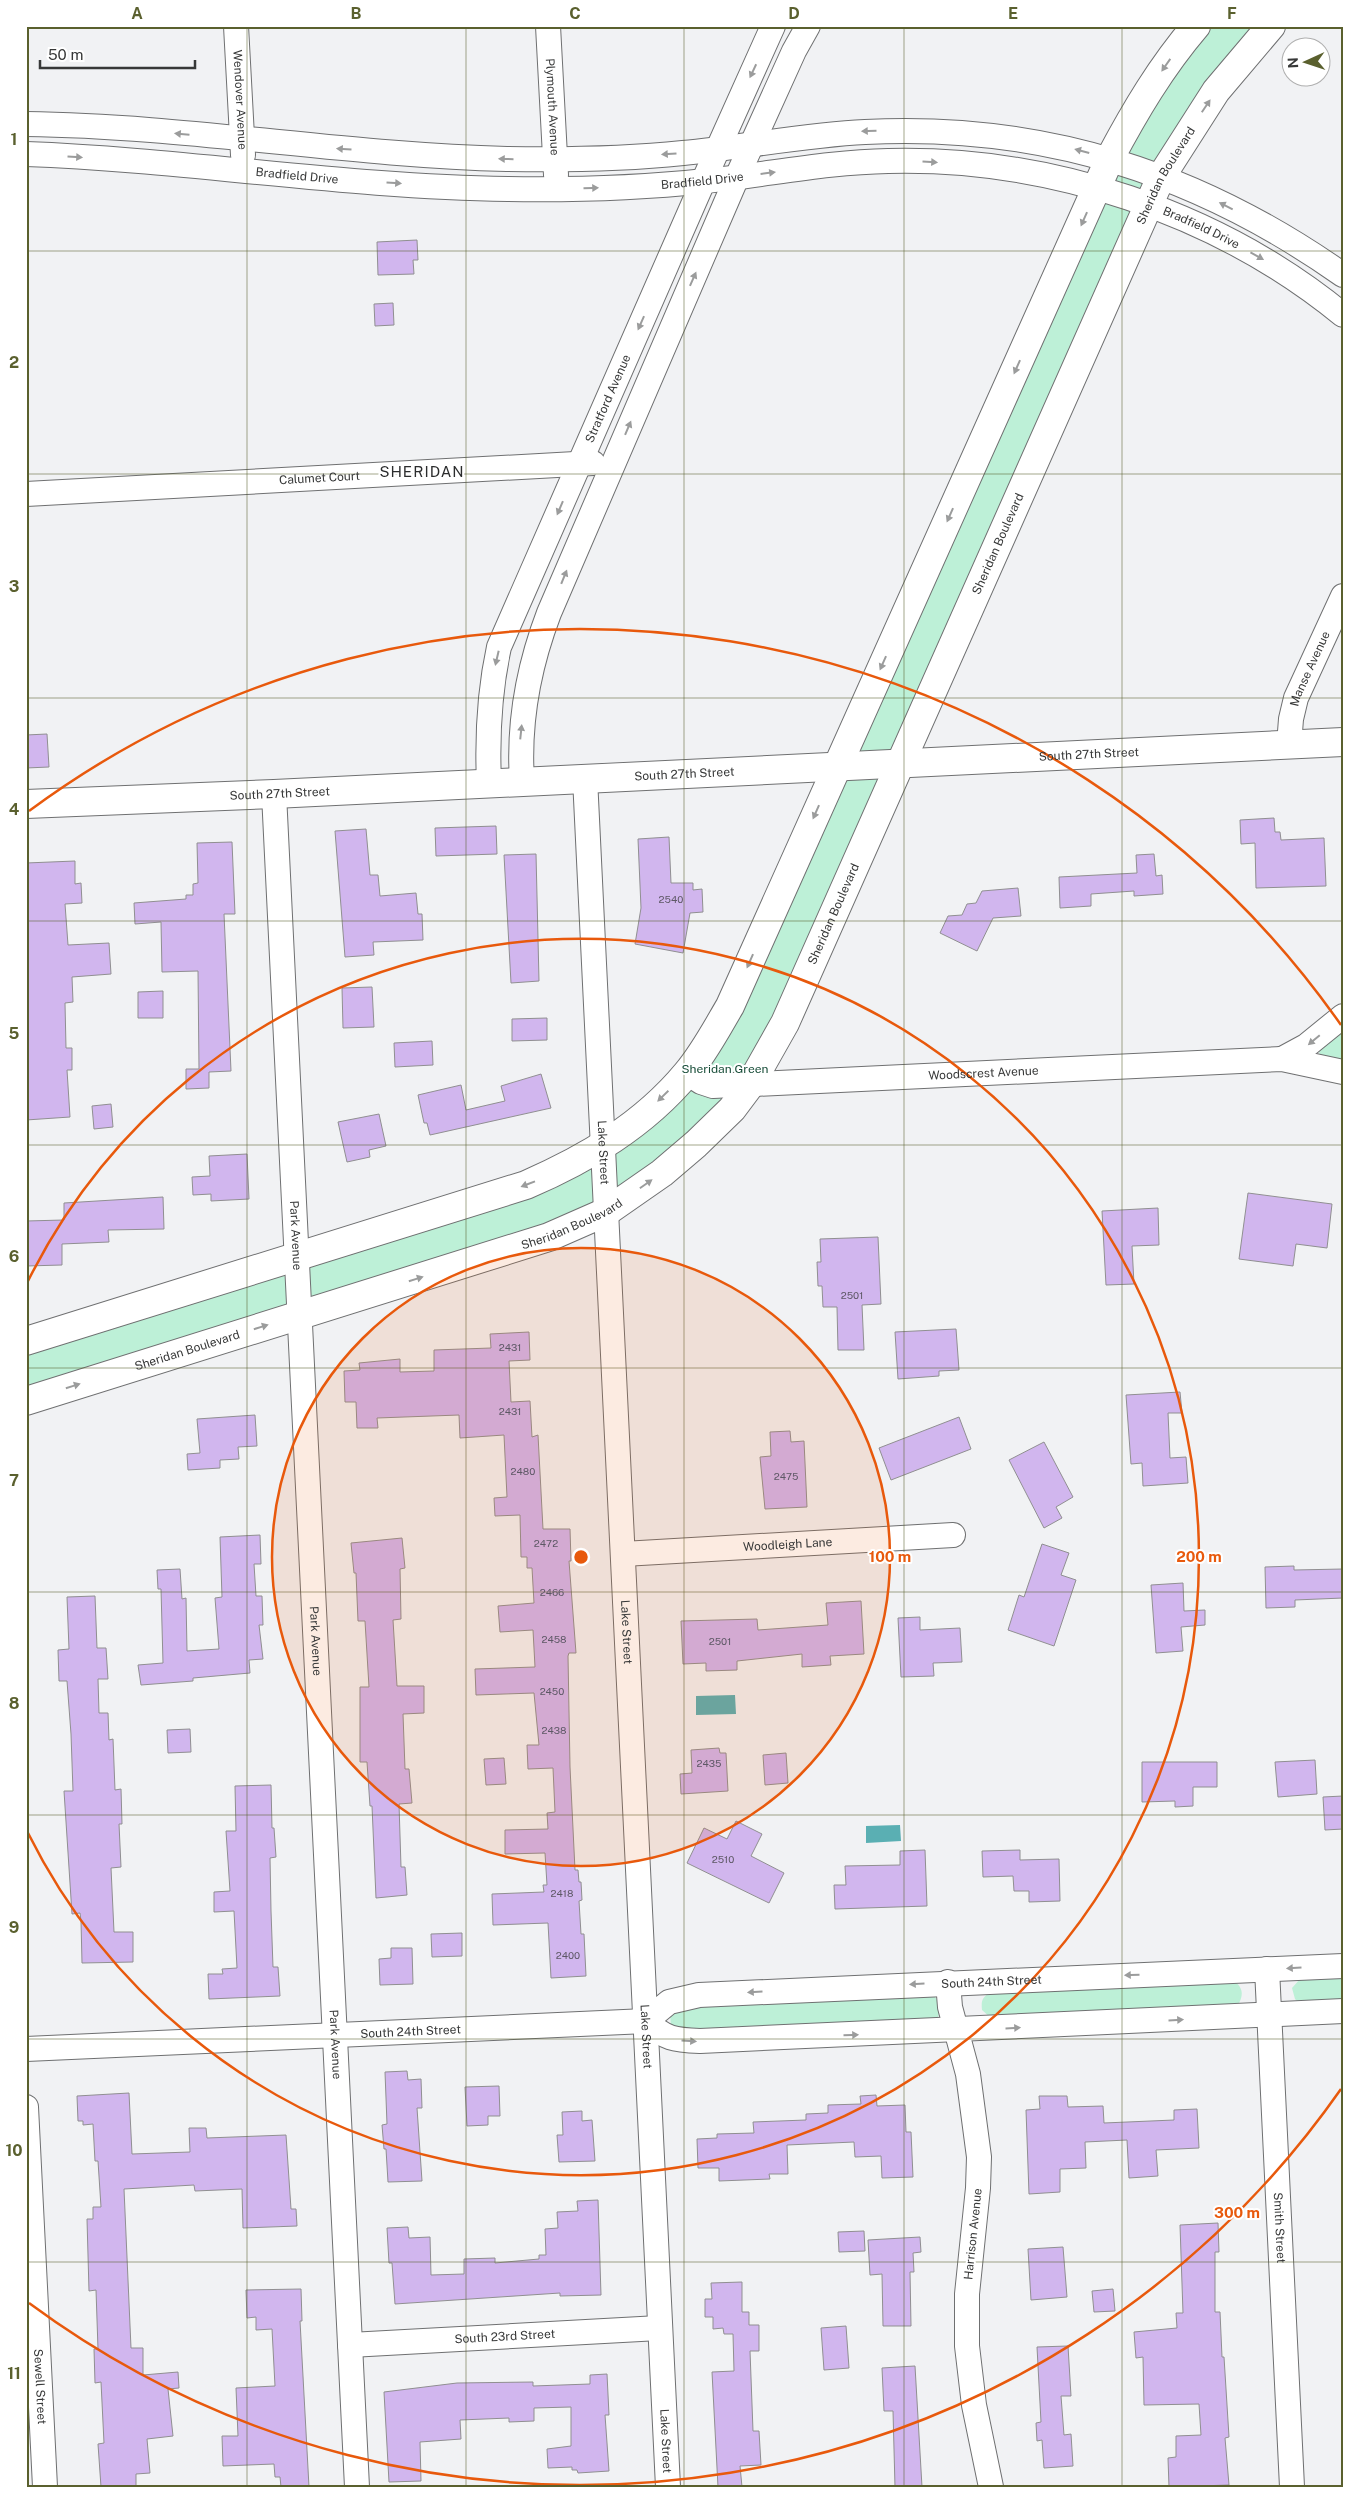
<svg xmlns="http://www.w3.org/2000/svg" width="1369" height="2513" font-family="'Public Sans',sans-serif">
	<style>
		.green { fill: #bdf0d7 }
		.water { fill: #5aafb3 }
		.building { fill: #d1b6ee; stroke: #908f91 }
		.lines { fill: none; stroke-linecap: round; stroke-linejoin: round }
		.minor-casing { stroke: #6f7071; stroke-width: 26 }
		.major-casing { stroke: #6f7071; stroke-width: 30 }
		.minor { stroke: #fff; stroke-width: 24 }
		.major { stroke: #fff; stroke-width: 28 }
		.oneway { fill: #9b9c9c }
		.grid { fill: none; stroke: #5a602e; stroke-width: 1; stroke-opacity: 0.55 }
		.ring { fill: none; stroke: #e8590c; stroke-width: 2.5 }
		.labels { text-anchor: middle; stroke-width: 4; stroke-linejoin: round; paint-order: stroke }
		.number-label { font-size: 10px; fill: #5e5866 }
		.street-label { font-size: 12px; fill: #373838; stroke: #fff }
		.park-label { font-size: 12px; fill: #164c37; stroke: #fff }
		.quarter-label { font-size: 15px; letter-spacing: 1px; fill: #2b2c2d; stroke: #fff }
		.centre { fill: #e8590c; stroke: #fff; stroke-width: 2.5 }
		.ring-label { font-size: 15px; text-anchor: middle; font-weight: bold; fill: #e8590c; stroke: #fff; stroke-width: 4; stroke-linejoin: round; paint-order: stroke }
		.neatline { fill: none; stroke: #5a602e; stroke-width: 2 }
		.grid-label { font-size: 16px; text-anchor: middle; font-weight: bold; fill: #5a602e }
	</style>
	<rect width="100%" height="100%" fill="#f1f2f4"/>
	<path class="green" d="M1196,26h75l-55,65 -448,965 -162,156 -580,189v-60l500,-156 161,-112 411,-886z
		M1343,1026v42l-23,-11 -1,-7z
		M1343,1976v27h-44l-4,-4 -3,-11 8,-9z
		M1235,1982c9,6 8,15 3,23l-246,14 -10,-9c-1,-9 0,-13 9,-18z
		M931,1994c10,6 10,17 6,26l-254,13 -12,-6 -1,-14 13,-7z"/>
	<path class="water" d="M735,1695l1,19 -40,1v-19z
		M900,1825l1,16 -35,2v-17z"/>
	<path class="building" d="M417,240l1,20h-5l1,14 -36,1 -1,-33z
		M393,303l1,22 -19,1 -1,-22z
		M47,734l2,33 -23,1v-33z
		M1274,818l1,14h5l1,8 43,-2 2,48 -70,2 -1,-45 -14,1 -1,-24z
		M496,826l1,28 -61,2 -1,-28z
		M366,829l4,46h8l2,21 36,-3 2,21h4l1,26 -50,2 1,13 -29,2 -10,-126z
		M669,837l2,46h22v7l9,-1 1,23 -13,1 -7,40 -48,-9 6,-36 -3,-69z
		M232,842l3,72h-11l7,157 -22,1v16l-23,1v-20h13l-1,-98 -36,1 -1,-50 -26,2 -1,-21 52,-4v-4h7v-11l5,-1 -1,-40z
		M536,854l3,127 -28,2 -7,-128z
		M1154,854l2,22 6,-1 1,19 -29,2v-5l-43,3v12l-31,2 -1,-31 78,-4 -1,-18z
		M75,861v23l6,-1 1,20 -17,1 3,41 41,-2 2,31 -39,3 1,25 -8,1 1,45h6v22h-5l3,47 -44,3v-257z
		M1018,888l3,28 -28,2 -16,33 -37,-18 8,-17 14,-1 5,-11 9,-1 6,-12z
		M372,987l2,40 -31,1 -1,-40z
		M163,991v27h-25v-26z
		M547,1018v22l-35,1v-22z
		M432,1041l1,24 -38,2 -1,-24z
		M541,1074l10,34 -121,27 -3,-12h-3l-6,-28 43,-10 5,25 39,-9 -4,-15z
		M111,1104l2,23 -19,2 -2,-23z
		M379,1114l7,32 -17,4 1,7 -23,5 -9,-40z
		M247,1154l2,45 -38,2v-7l-18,1 -1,-18 18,-1 -1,-20z
		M1248,1193l84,11 -5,44 -31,-4 -3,22 -54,-7z
		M163,1197l1,32 -56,1 1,12 -47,2v21l-36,1v-45l38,-1v-17z
		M1158,1208l1,37 -27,1 2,38 -28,1 -4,-74z
		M878,1237l3,67 -19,1 2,45h-26l-1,-43h-14l-1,-21h-4l-1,-24h4l-1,-23z
		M956,1329l3,41 -20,1v5l-41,3 -3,-47z
		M529,1332l1,28 -21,1 2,41 19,-1 2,36 6,-2 5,94h27l1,32h-2l7,92h-7l-1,3 2,111 5,103h3l1,12h2l1,18 -3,1 2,33h3l2,42 -35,2 -3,-55 -55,2 -1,-31 52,-2 -1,-7h4l-2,-32 -40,1v-24l43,-1 -1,-16 8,-1 -2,-44 -25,1 -1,-24h12l-5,-52 -58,2 -1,-26 60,-2 -2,-37 -33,2 -2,-26 36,-3 -2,-35h-5v-11h-6l-1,-42 -25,1 -1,-18 13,-1 -3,-62 -44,3 -1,-23 -82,3 1,10h-21l-1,-26h-11l-1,-31 16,-1 -1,-7 41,-4v13l34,-1v-21l57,-2 -1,-14z
		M1180,1392l2,21h-14l2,45 16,-1 2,26 -45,3 -1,-23 -11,1 -5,-69z
		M255,1415l2,31 -19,1 1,12 -19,1v8l-32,2 -1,-16 13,-1 -3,-34z
		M959,1417l12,32 -80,31 -12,-32z
		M790,1431l1,11 13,-1 3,66 -42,2 -5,-52 11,-1 -1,-24z
		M1044,1442l29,55 -17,10 6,11 -18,10 -35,-68z
		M260,1535l1,29h-7l2,32h6l1,29h-4l4,34 -14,1 1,13 -57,5v3l-52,4 -3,-20 25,-2 -2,-74h-3l-1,-19 23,-1 2,30 4,-1 1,53 32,-2 -4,-51 7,-1 -2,-60z
		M402,1538l3,30 -5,1 1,50 -8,1 4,66h27v27l-21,1 2,55h4l3,34 -13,1 2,63h4l2,28 -31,3 -4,-92h-2l-3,-44h-7v-75h9l-4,-66h-7l-2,-48h-2l-3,-30z
		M1042,1544l27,9 -8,22 15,5 -22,66 -46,-16 11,-35 5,2z
		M1294,1566v4l49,-1v29l-48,2v7l-29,1 -1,-41z
		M1183,1583l1,28 21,-1v15l-24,2 2,24 -27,2 -5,-68z
		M95,1596l2,52h9l2,31h-10l1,34h9l1,27 4,-1 2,51 6,-1 1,35h-3l2,43 -10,1 3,64h19v30l-51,1 -1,-42 -1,-8 -8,1 -8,-123h9l-2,-57 -4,-53h-8l-1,-31 11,-1 -2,-52z
		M861,1601l3,53 -34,2 1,9 -29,2v-13l-65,7v9l-31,1v-8l-23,1 -2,-43 76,-2 1,11 70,-5 -2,-22z
		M920,1617v13l40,-2 2,34 -29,1 1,13 -33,1 -3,-59z
		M190,1729l1,23 -23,1 -1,-23z
		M719,1748l1,5h6l2,38 -47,3 -1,-20 12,-1 -1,-23z
		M786,1753l2,30 -23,2 -2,-30z
		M504,1758l2,26 -20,1 -2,-26z
		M1315,1760l2,34 -39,3 -3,-35z
		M1142,1762h75v25h-24v19l-18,1v-6l-33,1z
		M271,1785l1,43h2l2,29 -6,1 1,53 2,56h5l2,29 -71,3 -1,-25h15l-1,-5 15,-1 -3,-57 -20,1v-20l16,-1 -4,-60h10l-1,-45z
		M1343,1796v33l-18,1 -2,-33z
		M736,1821l26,13 -11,22 33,17 -15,30 -82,-40 17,-35 23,11z
		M925,1850l2,56 -92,3 -1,-24h12l-1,-19 55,-1v-14z
		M1020,1850v10l39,-1 1,42 -31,1v-11h-15l-1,-15 -30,1 -1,-26z
		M462,1933v23l-30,1 -1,-23z
		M391,1948h21l1,36 -33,1 -1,-26 12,-1z
		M407,2071l1,9 13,-1 1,29h-5l5,73 -34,1 -2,-33h-2l-2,-24 5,-1 -2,-52z
		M499,2086l1,30h-12v9l-21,1 -2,-39z
		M129,2093l3,61 58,-2 -1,-24h17l1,10 79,-3 5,74h5l1,17 -54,2 -1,-39 -47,2 -1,-6 -70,4 7,159h12v27l35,-3 1,16 -11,1 5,47 -26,3 3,34 -14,1v13h-35l-3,-43 6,-1 -3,-61 -6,1 -1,-34h4l-2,-59 -7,1 -2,-72h6v-12h8l-3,-46h-3l-2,-37 -10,1v-4h-5l-1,-25z
		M876,2095l1,11 28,-1 1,27h5l2,45 -31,1 -1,-22 -26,1 -1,-15 -67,3 1,29h-19l1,5 -51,2v-13h-21l-1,-29 20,-1v-4l37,-1 -1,-11 53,-2v-6l22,-1v-8l33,-1 -1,-8z
		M1039,2096h28l1,11 35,-1 1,17 70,-3v-10l23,-1 2,39 -43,2 2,26 -29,2 -2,-38 -42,2 1,26 -26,1v23l-31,2 -3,-84 14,-1z
		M582,2111v10l10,-1 3,41 -36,1 -2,-27h6l-1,-23z
		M598,2200l3,95 -41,1v-3l-165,11 -3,-41h-3l-2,-35 21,-1 1,11 21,-1 1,38 33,-1v-15l31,-1v5l44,-4v-4h7l-1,-26 13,-1 -1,-16 21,-1 -1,-10z
		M1218,2223l1,29h-4v60h5l2,45h2l5,80 -4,1 4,47 -60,2 -1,-29 8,-1v-21l25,-1 -2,-31 -55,1 -1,-48 -7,1 -2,-26 43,-4 -1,-15h7l-3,-88z
		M864,2231l1,20 -26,1 -1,-20z
		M920,2237l1,15 -8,1 1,19h-4l1,54h-28l-1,-52 -12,1 -2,-35z
		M1063,2247l4,50 -36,3 -3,-51z
		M742,2282v30h7v13h10v26h-9l3,80h6l2,34 -21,1 2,21h-24l-6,-115 22,-1 -1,-37h-9l-1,-6 -10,1v-12h-8v-18h7l-1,-16z
		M301,2289l1,32h-2l9,166h-28l-1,-10h-5l-1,-13 -51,2 -1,-30h16l-2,-48 39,-2 -3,-57 -16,1v-13l-9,1 -1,-28z
		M1113,2289l2,22 -21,1 -2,-21z
		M846,2326l3,42 -25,2 -3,-42z
		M1068,2346l3,50h-10l3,39 7,-1 2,32 -29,2 -2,-28 -5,1 -1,-18 5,-1 -4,-75z
		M915,2366l7,121h-27l-2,-76h-9l-2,-43z
		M607,2374l2,41h-4l4,56 -31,2 -1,-3h-5v-3l-24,1 -1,-19 24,-3v-39l-37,1v13l-25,1v-4l-49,2 1,19 -41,3 1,39 -32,1 -5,-90 73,-9 76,-1v4l57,-2v-9z"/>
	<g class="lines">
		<g class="minor-casing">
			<g id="minor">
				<path id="s1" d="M236,26l7,129"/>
				<path id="s2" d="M548,26l8,149"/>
				<path d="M26,124c161,2 320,31 481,35 58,1 118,0 176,-6 61,-6 121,-18 182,-21 178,-9 333,41 478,143"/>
				<path id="s3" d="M26,154c161,6 321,33 482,35 65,1 132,-1 197,-8 61,-6 122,-19 183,-20 162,-4 329,51 455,154"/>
				<path id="s4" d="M26,494l567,-31"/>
				<path id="s5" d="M1289,745l2,-26 5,-21 47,-102"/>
				<path id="s6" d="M585,778l83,1709"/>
				<path d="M522,781c-4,-59 6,-113 27,-168l188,-436 57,-126 14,-25"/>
				<path id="s7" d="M489,783c-2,-46 0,-90 10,-136l204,-465 70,-156"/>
				<path id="s8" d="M274,794l83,1693"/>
				<path d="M1282,1059l24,-13 37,-30"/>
				<path id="s9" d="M687,1073l14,9 12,4 569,-27 61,13"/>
				<path id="s10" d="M623,1554l330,-19"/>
				<path id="s11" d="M1267,1969l25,518"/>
				<path d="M948,1982l2,25 18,67 11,83 -1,31 -11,106v52l7,59 17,82"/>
				<path d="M646,2021c19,18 28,19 54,20l643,-30"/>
				<path id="s12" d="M26,2049l620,-28 23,-19 30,-7 644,-29"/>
				<path id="s13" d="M26,2107l19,380"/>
				<path id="s14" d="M350,2345l309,-17"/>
			</g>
		</g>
		<g class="major-casing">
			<g id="major">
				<path id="s15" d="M26,804l248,-10 1069,-52"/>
				<path d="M26,1341l500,-156c60,-26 118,-60 161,-112 17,-20 30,-45 43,-67l380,-848c25,-47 51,-91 86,-132"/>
				<path id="s16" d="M26,1401l523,-164 57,-25 56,-39 34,-29 36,-35 18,-24 35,-62 376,-846 55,-86 55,-65"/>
			</g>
		</g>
		<use href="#minor" class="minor"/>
		<use href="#major" class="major"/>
	</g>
	<defs><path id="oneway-solid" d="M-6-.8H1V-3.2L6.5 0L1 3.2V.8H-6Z" transform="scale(1.25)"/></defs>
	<g class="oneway">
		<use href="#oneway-solid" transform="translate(1166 65) rotate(125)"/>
		<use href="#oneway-solid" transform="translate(753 71) rotate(115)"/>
		<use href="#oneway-solid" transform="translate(1206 106) rotate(-56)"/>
		<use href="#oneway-solid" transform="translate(869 131) rotate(178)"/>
		<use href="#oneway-solid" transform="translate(182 134) rotate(-175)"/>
		<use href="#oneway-solid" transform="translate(344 149) rotate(-176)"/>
		<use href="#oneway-solid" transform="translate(1082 151) rotate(-165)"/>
		<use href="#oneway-solid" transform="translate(669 154) rotate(176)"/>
		<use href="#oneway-solid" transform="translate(75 157) rotate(3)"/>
		<use href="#oneway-solid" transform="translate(506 159) rotate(-179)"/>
		<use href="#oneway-solid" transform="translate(930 162) rotate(3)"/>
		<use href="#oneway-solid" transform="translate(768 173) rotate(-7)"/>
		<use href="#oneway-solid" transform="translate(394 183) rotate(4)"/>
		<use href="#oneway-solid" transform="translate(591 188) rotate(-2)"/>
		<use href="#oneway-solid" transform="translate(1226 206) rotate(-153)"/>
		<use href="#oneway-solid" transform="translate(1084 219) rotate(114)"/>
		<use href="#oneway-solid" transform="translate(1257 256) rotate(29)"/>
		<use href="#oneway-solid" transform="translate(693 279) rotate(-66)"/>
		<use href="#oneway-solid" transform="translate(641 323) rotate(114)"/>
		<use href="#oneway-solid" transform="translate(1017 367) rotate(114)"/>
		<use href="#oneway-solid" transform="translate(628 428) rotate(-67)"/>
		<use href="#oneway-solid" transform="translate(560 508) rotate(113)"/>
		<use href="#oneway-solid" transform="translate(950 515) rotate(114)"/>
		<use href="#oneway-solid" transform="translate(564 577) rotate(-68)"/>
		<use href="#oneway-solid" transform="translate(497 658) rotate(103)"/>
		<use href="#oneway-solid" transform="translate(883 663) rotate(114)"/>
		<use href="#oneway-solid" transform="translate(521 732) rotate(-84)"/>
		<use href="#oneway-solid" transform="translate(816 812) rotate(114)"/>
		<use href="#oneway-solid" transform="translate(750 961) rotate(114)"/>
		<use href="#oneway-solid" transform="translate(1314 1040) rotate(140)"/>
		<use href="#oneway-solid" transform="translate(663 1096) rotate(136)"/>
		<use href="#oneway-solid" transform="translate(528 1184) rotate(159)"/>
		<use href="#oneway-solid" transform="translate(646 1184) rotate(-35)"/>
		<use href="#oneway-solid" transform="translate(416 1279) rotate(-17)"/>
		<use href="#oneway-solid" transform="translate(261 1327) rotate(-17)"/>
		<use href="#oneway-solid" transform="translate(73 1386) rotate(-17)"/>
		<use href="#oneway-solid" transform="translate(1294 1968) rotate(177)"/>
		<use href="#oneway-solid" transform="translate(1132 1975) rotate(178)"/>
		<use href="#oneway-solid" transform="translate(917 1984) rotate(177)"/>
		<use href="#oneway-solid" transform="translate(755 1992) rotate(177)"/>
		<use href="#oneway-solid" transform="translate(1176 2020) rotate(-3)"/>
		<use href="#oneway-solid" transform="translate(1013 2028) rotate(-3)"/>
		<use href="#oneway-solid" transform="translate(851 2035) rotate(-2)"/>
		<use href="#oneway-solid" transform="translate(689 2041) rotate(3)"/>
	</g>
	<path class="grid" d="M247,26v2461M466,26v2461M684,26v2461M904,26v2461M1122,26v2461M26,251h1317M26,474h1317M26,698h1317M26,921h1317M26,1145h1317M26,1368h1317M26,1592h1317M26,1815h1317M26,2039h1317M26,2262h1317"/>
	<circle cx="581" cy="1557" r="309" fill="#e8590c" fill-opacity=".12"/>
	<g class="ring">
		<circle cx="581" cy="1557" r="309"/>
		<path d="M28 1281A618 618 0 1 1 28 1833"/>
		<path d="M1341 2089A928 928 0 0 1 29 2303M29 811A928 928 0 0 1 1341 1025"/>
	</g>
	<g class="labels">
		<g class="number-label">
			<text x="671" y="903">2540</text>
			<text x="852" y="1299">2501</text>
			<text x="510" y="1351">2431</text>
			<text x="510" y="1415">2431</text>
			<text x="523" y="1475">2480</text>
			<text x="786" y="1480">2475</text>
			<text x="546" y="1547">2472</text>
			<text x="552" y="1596">2466</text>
			<text x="554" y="1643">2458</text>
			<text x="720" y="1645">2501</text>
			<text x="552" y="1695">2450</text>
			<text x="554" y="1734">2438</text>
			<text x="709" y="1767">2435</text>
			<text x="723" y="1863">2510</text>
			<text x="562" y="1897">2418</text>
			<text x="568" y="1959">2400</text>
		</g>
		<g class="street-label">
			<text dy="4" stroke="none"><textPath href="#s1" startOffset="74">Wendover Avenue</textPath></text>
			<text dy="4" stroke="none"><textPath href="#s2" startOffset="81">Plymouth Avenue</textPath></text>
			<text dy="4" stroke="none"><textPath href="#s3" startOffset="272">Bradfield Drive</textPath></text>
			<text dy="4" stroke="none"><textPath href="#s16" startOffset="1804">Sheridan Boulevard</textPath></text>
			<text dy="4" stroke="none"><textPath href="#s3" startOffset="678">Bradfield Drive</textPath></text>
			<text dy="4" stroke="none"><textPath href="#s3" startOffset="1188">Bradfield Drive</textPath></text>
			<text dy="4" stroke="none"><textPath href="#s7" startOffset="408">Stratford Avenue</textPath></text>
			<text dy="4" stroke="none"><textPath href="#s4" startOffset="294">Calumet Court</textPath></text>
			<text dy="4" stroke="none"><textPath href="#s16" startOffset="1399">Sheridan Boulevard</textPath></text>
			<text dy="4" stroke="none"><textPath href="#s5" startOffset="80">Manse Avenue</textPath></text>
			<text dy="4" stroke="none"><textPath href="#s15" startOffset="1064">South 27th Street</textPath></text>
			<text dy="4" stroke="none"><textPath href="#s15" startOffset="659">South 27th Street</textPath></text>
			<text dy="4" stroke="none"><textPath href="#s15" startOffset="254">South 27th Street</textPath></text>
			<text dy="4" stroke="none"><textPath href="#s16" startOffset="994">Sheridan Boulevard</textPath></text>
			<text dy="4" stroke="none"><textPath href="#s9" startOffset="300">Woodscrest Avenue</textPath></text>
			<text dy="4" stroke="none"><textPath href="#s6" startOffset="375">Lake Street</textPath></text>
			<text dy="4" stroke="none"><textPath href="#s16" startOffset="574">Sheridan Boulevard</textPath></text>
			<text dy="4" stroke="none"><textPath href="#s8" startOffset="442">Park Avenue</textPath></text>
			<text dy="4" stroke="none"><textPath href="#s16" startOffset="169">Sheridan Boulevard</textPath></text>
			<text dy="4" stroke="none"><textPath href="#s10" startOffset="165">Woodleigh Lane</textPath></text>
			<text dy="4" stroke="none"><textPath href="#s6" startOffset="855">Lake Street</textPath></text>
			<text dy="4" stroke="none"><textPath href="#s8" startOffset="848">Park Avenue</textPath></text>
			<text dy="4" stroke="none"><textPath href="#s12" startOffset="974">South 24th Street</textPath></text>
			<text dy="4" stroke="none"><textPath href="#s12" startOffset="385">South 24th Street</textPath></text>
			<text dy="4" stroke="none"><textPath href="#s6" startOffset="1260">Lake Street</textPath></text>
			<text dy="4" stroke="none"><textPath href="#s8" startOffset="1252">Park Avenue</textPath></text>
			<text dy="4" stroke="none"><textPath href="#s11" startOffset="259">Smith Street</textPath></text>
			<text transform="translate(973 2234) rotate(-84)" y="4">Harrison Avenue</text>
			<text dy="4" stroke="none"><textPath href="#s14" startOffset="155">South 23rd Street</textPath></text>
			<text dy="4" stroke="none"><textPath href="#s13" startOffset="280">Sewell Street</textPath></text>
			<text dy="4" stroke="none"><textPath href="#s6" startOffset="1665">Lake Street</textPath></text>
		</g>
		<g class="park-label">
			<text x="725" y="1073">Sheridan Green</text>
		</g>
		<g class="quarter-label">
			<text x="422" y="477">SHERIDAN</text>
		</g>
	</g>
	<circle cx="581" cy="1557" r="8" class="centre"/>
	<g class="ring-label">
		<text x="890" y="1562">100 m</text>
		<text x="1199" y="1562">200 m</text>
		<text x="1237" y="2218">300 m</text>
	</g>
	<rect width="1369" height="2513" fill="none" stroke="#ffffff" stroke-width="55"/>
	<g transform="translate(1306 62) rotate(267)"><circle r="24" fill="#ffffff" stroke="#afafaf"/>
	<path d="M0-4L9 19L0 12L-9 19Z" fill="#5a602e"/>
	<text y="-8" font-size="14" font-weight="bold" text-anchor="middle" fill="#373838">N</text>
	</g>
	<path d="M40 60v8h155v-8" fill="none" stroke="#373838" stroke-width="2.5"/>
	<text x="48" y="60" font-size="15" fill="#373838" stroke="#ffffff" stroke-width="4" paint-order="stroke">50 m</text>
	<rect x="28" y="28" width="1314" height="2458" class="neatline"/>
	<g class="grid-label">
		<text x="137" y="19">A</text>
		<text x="356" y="19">B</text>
		<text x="575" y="19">C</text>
		<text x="794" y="19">D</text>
		<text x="1013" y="19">E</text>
		<text x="1232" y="19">F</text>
		<text x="14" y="145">1</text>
		<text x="14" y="368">2</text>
		<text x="14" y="592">3</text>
		<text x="14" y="815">4</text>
		<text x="14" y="1039">5</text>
		<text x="14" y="1262">6</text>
		<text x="14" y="1486">7</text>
		<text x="14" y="1709">8</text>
		<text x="14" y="1933">9</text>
		<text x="14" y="2156">10</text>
		<text x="14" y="2379">11</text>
	</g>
</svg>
